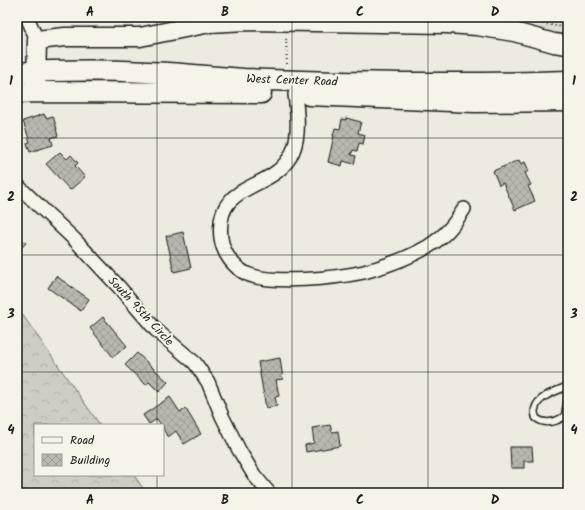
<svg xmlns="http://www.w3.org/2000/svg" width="585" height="510" font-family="Kalam,sans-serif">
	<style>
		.built { fill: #dedbd1 }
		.forest { fill: url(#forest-crowns); stroke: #767470 }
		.building { fill: url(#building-cross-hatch); stroke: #1c1c1c }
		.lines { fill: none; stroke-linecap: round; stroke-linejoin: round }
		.lane-casing { stroke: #1c1c1c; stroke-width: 9 }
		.street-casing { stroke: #1c1c1c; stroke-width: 16 }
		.secondary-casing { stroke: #1c1c1c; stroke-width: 21 }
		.primary-casing { stroke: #1c1c1c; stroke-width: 23 }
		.path { stroke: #1c1c1c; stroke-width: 2; stroke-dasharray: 1 3; stroke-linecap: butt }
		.lane { stroke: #f7f3e8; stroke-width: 6 }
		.street { stroke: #f7f3e8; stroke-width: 13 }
		.secondary { stroke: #f7f3e8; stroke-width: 18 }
		.primary { stroke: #f7f3e8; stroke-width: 20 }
		.grid { fill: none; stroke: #1c1c1c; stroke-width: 1; stroke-opacity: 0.55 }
		.labels { text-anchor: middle; stroke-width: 4; stroke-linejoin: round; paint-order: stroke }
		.street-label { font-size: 12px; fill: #1c1c1c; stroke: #f7f3e8 }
		.neatline { fill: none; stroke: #1c1c1c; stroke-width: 1.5 }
		.grid-label { font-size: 13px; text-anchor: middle; font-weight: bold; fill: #1c1c1c }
	</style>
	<defs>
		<pattern id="forest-crowns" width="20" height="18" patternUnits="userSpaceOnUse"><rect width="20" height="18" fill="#cfccc3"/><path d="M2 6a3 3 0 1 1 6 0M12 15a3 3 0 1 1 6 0" fill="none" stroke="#b1afa7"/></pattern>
		<pattern id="building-cross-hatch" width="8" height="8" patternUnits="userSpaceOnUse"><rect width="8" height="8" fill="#bab7af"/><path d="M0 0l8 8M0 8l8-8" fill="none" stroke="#9f9d96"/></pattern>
	</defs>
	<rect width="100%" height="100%" fill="#eeeae0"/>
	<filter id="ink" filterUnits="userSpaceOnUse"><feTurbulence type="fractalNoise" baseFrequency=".025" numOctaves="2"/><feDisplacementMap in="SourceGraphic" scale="8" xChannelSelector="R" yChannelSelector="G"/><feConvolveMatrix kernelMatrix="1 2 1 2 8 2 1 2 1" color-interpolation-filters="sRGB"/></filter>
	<g filter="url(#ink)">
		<path class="built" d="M446,17h122v22z"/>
		<path class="forest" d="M17,307l83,118h-65v50h99l12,18h-129z"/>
		<path class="building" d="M44,114l2,4 7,-2 4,13h-1l2,7 -7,2 2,7 -23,7 -3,-9 3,-1 -7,-21z
			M346,118l15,4 -3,11 7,2 -2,9 -4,-1 -2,8 -4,-1 -2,5 5,1 -2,8 -11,-3 -1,5 -14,-4 6,-26h-1l2,-8 5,1 2,-10 4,1z
			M60,152l7,7 4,-4 7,8 -3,3 10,11 -15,13 -24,-26z
			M519,160l2,4 4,-2 4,9 -4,2 6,12 -3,1 7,15 -20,9 -12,-27 -4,2 -6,-14z
			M183,232l8,36 -17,4 -8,-36z
			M17,235l9,8 -9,9z
			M56,276l33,23 -8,12 -33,-23z
			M103,317l24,29 -14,11 -23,-29z
			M137,353l31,29 -9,10 -10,-10 -3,3 -21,-20z
			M280,358l3,21 -7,1 3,16 -4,1 2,9 -11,2 -8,-46z
			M170,397l10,15 6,-3 15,25 -17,10 -8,-13 -8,6 -5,-8v-4h-2l-4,-6 -8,5 -6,-9z
			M330,425l2,7 6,-1 2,15 -34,6 -1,-7 9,-2 -2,-15z
			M510,447h22l1,14h-9v7h-13z"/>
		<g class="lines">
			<g class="lane-casing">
				<path id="lane" d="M568,386c-11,5 -30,10 -33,23 -1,2 0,6 1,9 9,7 20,4 29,-2l3,-20"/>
			</g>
			<g class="street-casing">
				<path id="street" d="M27,17l10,23
					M295,94c2,18 5,40 -2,57 -18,43 -79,27 -72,87 2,15 12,29 26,36 26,11 89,4 117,-2 22,-6 45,-14 65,-26 17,-11 24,-20 35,-37
					M17,185l57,54 45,48 37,43 39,33 13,19 14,34 17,34 15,25 15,18"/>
			</g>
			<g class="secondary-casing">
				<path id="secondary" d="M36,86l1,-46 28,-3h75l70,-14 36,-2 202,3 29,2 37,6 40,11 14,2"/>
			</g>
			<g class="primary-casing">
				<path id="primary" d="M17,73c43,-3 87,-3 130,-1 32,1 65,5 97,7 108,4 216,6 324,2
					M17,93l19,-1 225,1
					M309,95l166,7 93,-1"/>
			</g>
			<path class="path" d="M535,22l33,6
				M286,35l1,32"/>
			<use href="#lane" class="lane"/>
			<use href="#street" class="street"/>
			<use href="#secondary" class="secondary"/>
			<use href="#primary" class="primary"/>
		</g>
	</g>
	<path class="grid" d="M157,17v408M292,17v476M428,17v476M17,138h551M17,255h551M17,372h551M157,475v18"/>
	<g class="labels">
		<g class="street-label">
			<text transform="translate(292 80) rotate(2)" y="4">West Center Road</text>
			<text transform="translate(141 311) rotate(47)" y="4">South 95th Circle</text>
		</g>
	</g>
	<rect width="585" height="510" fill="none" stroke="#f7f3e8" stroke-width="44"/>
	<rect x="34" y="424" width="130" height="52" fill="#f7f3e8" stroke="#9f9d96"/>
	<rect x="42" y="437" width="20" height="6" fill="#f7f3e8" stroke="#9f9d96"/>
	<text x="70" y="444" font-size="12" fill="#1c1c1c">Road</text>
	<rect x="42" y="454" width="20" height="12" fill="url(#building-cross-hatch)" stroke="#9f9d96"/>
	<text x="70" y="464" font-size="12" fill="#1c1c1c">Building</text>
	<rect x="22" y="22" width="541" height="466" class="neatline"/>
	<g class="grid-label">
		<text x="90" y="16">A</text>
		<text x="225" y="16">B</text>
		<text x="360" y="16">C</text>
		<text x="495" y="16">D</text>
		<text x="11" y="85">1</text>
		<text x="574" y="85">1</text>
		<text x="11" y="201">2</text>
		<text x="574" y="201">2</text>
		<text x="11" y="318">3</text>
		<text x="574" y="318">3</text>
		<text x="11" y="434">4</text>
		<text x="574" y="434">4</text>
		<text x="90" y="504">A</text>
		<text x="225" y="504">B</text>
		<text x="360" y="504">C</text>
		<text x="495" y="504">D</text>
	</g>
</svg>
